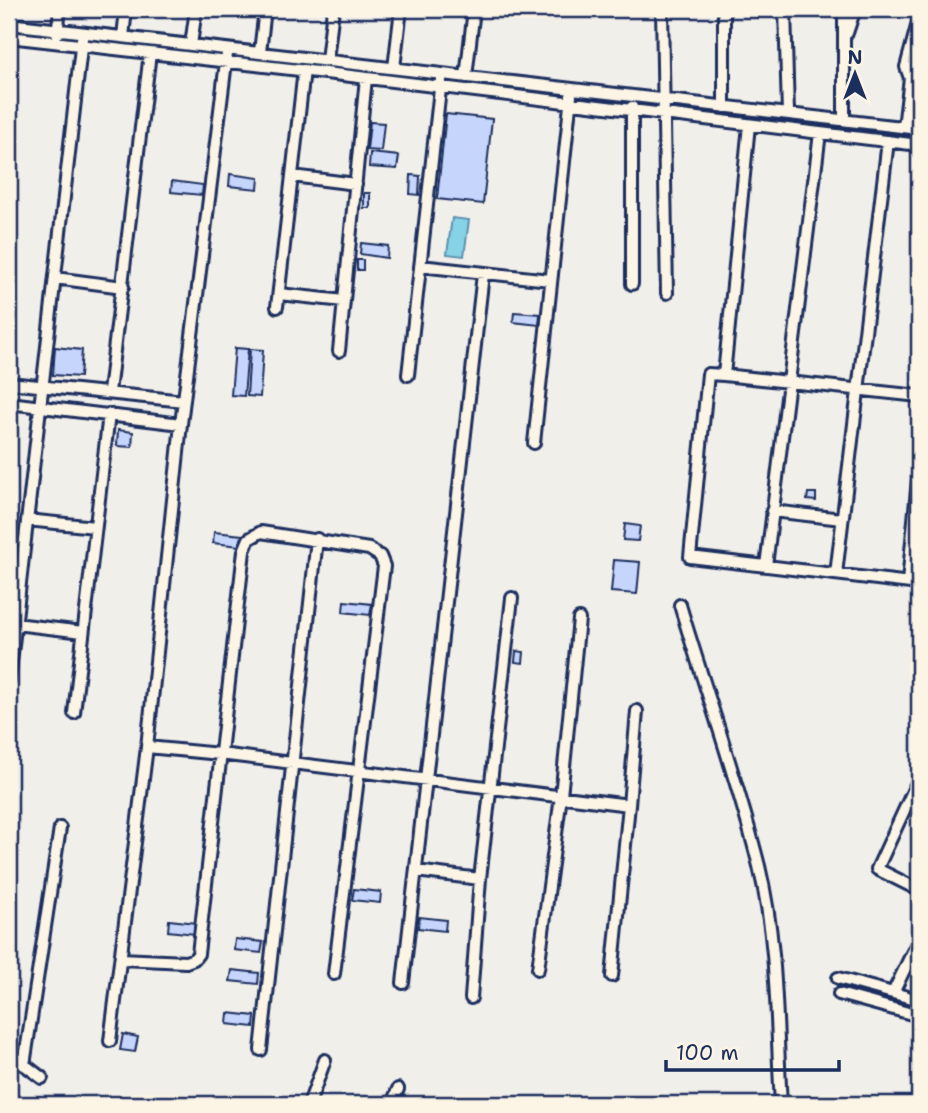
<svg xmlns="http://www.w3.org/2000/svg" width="928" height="1113" font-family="'Shantell Sans',sans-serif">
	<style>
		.water { fill: #87d3e6; stroke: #5c91b0; stroke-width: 2 }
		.building { fill: #c6d5fc; stroke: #1b2f5e; stroke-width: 2 }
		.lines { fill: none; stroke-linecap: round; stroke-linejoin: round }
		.minor-casing { stroke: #1b2f5e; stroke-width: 16 }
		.minor { stroke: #fcf5e5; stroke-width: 10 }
	</style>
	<rect width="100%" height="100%" fill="#f1efea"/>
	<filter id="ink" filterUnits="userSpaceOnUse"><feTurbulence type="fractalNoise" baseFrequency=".0143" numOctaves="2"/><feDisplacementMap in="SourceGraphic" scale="14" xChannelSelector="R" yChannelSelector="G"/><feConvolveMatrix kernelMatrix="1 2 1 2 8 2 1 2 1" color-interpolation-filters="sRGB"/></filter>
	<g filter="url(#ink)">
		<path class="water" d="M452,218l17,2 -5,36 -17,-2z"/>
		<path class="building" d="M446,114l46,5 -9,85 -46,-5z
			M370,122l14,1 -3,28 -14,-1z
			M370,153l29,3 -2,13 -28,-2z
			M230,174l29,4 -1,11 -29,-3z
			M411,175l9,1 -1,19 -9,-1z
			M172,181l31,4 -1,10 -31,-3z
			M364,193h6v15h-6z
			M361,243l27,3 -1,12 -27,-4z
			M357,260h6v10h-6z
			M514,312l26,2 -1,11 -26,-3z
			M9,317h5l-2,14h-3z
			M55,347l27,3 -2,27 -27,-2z
			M235,348l13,1 -4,47 -13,-1z
			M250,349l13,1 -3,47 -13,-1z
			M118,430l15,2 -1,15 -15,-1z
			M808,493h8v8l-9,-1z
			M625,524l15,2 -2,15 -15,-1z
			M214,532l28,3 -2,11 -27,-3z
			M614,560l26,2 -3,32 -26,-2z
			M344,601l28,3 -2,11 -27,-3z
			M516,651l8,1 -1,11 -8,-1z
			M354,889l27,3 -1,11 -28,-3z
			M419,917l27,3 -1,11 -27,-3z
			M169,920l27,3 -1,11 -27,-3z
			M235,939l28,3 -2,11 -27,-3z
			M232,970l27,3 -1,11 -28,-3z
			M228,1013l27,3 -1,11 -27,-3z
			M123,1034l15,3 -3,15 -15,-2z"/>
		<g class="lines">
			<g class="minor-casing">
				<path id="minor" d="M662,9l5,284
					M724,9v98
					M785,9l3,104
					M844,9v111
					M9,24l910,105
					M847,33l8,-24
					M57,34l3,-25
					M9,37l317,36 593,72
					M123,37l3,-28
					M191,45l5,-36
					M260,52l5,-43
					M327,60l6,-51
					M394,68l7,-59
					M466,77l8,-68
					M749,125l-25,250 -16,-1 -18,183 229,27
					M904,127l6,-49 -4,-11 13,-48
					M292,176l64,8
					M420,266l130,14
					M55,278l68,9
					M632,284v-177
					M279,294l65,7
					M277,307l27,-237
					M339,351l27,-273
					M408,375l33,-295
					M724,375l195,21
					M9,383l175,18
					M109,392l41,-339
					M9,403l172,21
					M534,443l37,-347
					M772,511l70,8
					M27,520l68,7
					M766,566l54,-433
					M836,574l52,-433
					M908,582l11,-113
					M680,605c26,87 57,173 79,261 19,78 17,158 22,238
					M15,624l68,8
					M9,680l73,-641
					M74,713l35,-299
					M147,747l34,-323 46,-370
					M919,778l-42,91 42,21
					M629,805l8,-94
					M416,871l64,8
					M919,939l-26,54 26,7
					M121,959l65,3 8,-3 4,-5 46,-403 5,-12 12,-7 108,17 11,7 4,10 -50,408
					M538,969l23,-173 18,-177
					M838,978l55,15
					M403,983l80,-709
					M839,994l80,22
					M471,998l9,-119 32,-281
					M110,1041l37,-294 73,7 409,51 -17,171
					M261,1050l56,-511
					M9,1053l33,25
					M24,1065l36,-237
					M309,1104l16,-44
					M392,1104l6,-15"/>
			</g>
			<use href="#minor" class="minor"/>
		</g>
	</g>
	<rect width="928" height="1113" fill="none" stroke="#fcf5e5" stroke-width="35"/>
	<rect x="18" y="18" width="893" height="1078" fill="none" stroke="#1b2f5e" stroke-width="2.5" filter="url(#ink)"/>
	<g transform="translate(855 74)" stroke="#fcf5e5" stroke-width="5" paint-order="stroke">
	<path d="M0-5L12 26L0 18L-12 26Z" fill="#1b2f5e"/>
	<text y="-10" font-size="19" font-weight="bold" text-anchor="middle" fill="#1b2f5e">N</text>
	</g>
	<path d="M666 1060v10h173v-10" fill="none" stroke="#1b2f5e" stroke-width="3.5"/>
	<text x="676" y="1060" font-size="21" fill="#1b2f5e" stroke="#fcf5e5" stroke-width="5" paint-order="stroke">100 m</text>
</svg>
